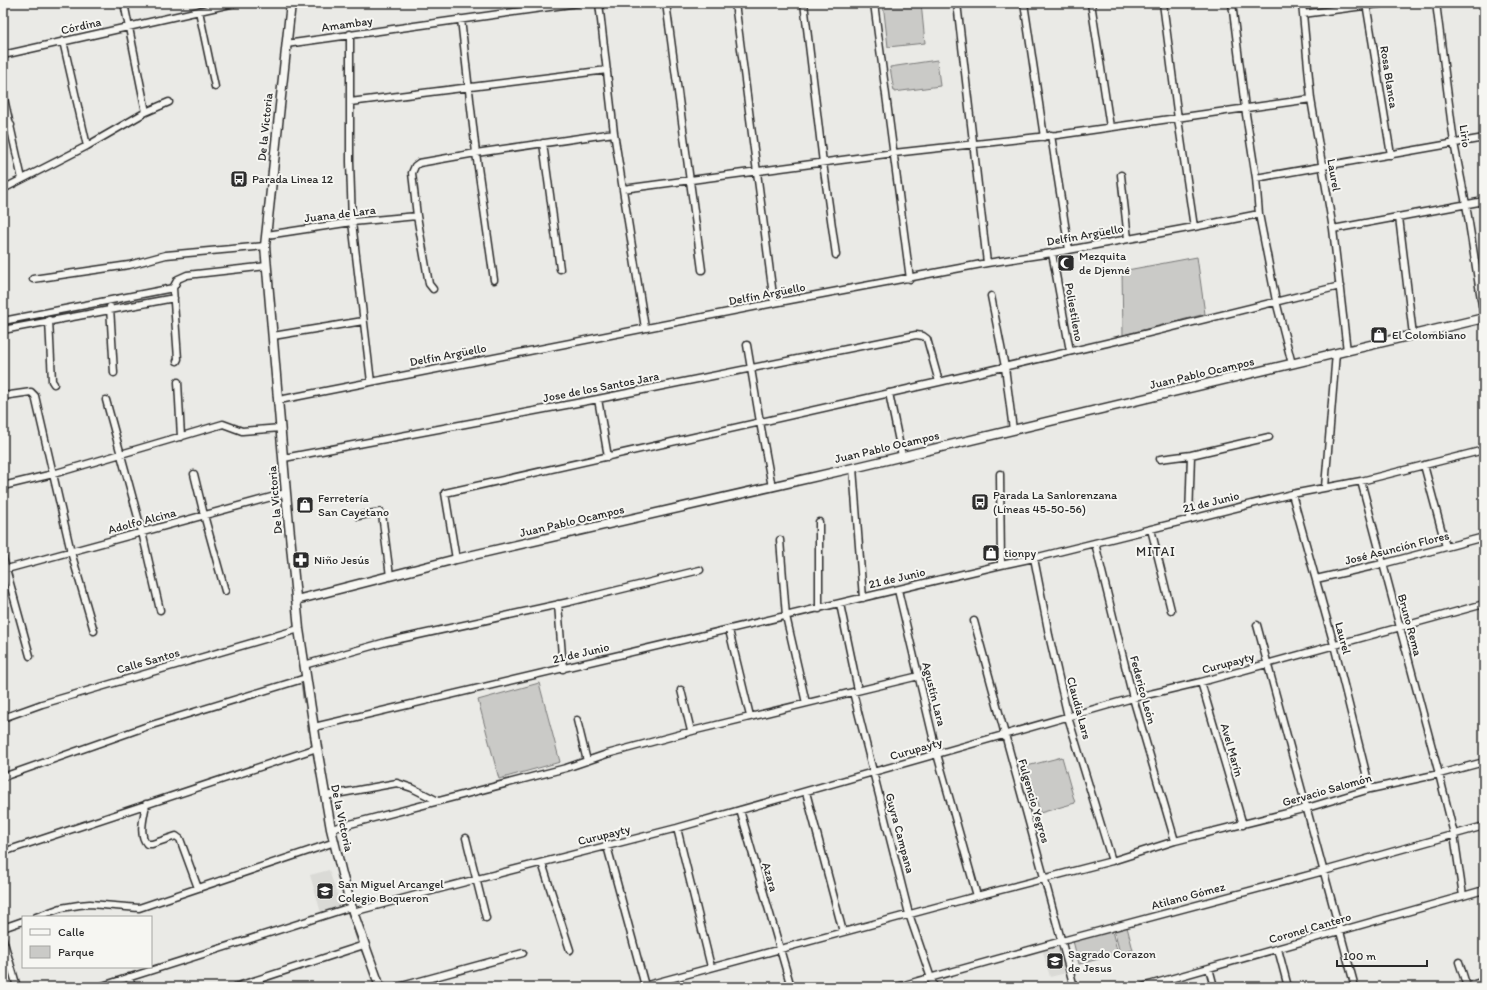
<svg xmlns="http://www.w3.org/2000/svg" width="1487" height="990" font-family="Itim,sans-serif">
	<style>
		.built { fill: #dadad6 }
		.park { fill: #cacac7; stroke: #7a7a79 }
		.lines { fill: none; stroke-linecap: round; stroke-linejoin: round }
		.stream { stroke: #727270; stroke-width: 2 }
		.street-casing { stroke: #2b2b2b; stroke-width: 9 }
		.secondary-casing { stroke: #2b2b2b; stroke-width: 11 }
		.street { stroke: #f6f6f2; stroke-width: 6 }
		.secondary { stroke: #f6f6f2; stroke-width: 8 }
		.labels { text-anchor: middle; stroke-width: 4; stroke-linejoin: round; paint-order: stroke }
		.street-label { font-size: 12px; fill: #2b2b2b; stroke: #f6f6f2 }
		.poi-label { font-size: 12px; fill: #2b2b2b; stroke: #f6f6f2; text-anchor: start }
		.neighbourhood-label { font-size: 13px; letter-spacing: 1px; fill: #2b2b2b; stroke: #f6f6f2 }
	</style>
	<rect width="100%" height="100%" fill="#eaeae6"/>
	<filter id="ink" filterUnits="userSpaceOnUse"><feTurbulence type="fractalNoise" baseFrequency=".025" numOctaves="2"/><feDisplacementMap in="SourceGraphic" scale="8" xChannelSelector="R" yChannelSelector="G"/><feConvolveMatrix kernelMatrix="1 2 1 2 8 2 1 2 1" color-interpolation-filters="sRGB"/></filter>
	<g filter="url(#ink)">
		<path class="built" d="M329,870l12,37 -20,6 -11,-38z
			M1061,944l5,29 -16,4 -8,-28z"/>
		<path class="park" d="M883,3h38l4,40 -37,4z
			M937,60l3,26 -46,6 -4,-25z
			M1197,257l8,57 -82,21 -1,-64z
			M539,683l21,79 -61,17 -21,-79z
			M1062,757l13,46 -35,10 -13,-47z
			M1127,927l6,23 -13,3 -6,-23z
			M1112,931l6,23 -39,10 -6,-23z"/>
		<g class="lines">
			<path class="stream" d="M302,685l2,17
				M307,721l2,10
				M348,912l10,29
				M361,948l9,22"/>
			<g class="street-casing">
				<path id="street" d="M124,3l22,109 23,-10
					M599,3l15,130 31,195
					M666,3l36,267
					M735,3l39,300
					M804,3l19,160 13,92
					M874,3l36,276
					M957,3l30,260
					M1024,3l20,134
					M1091,3l19,124
					M1163,3l15,116 16,108
					M1232,3l13,105 11,70 3,36 17,87 16,63
					M1302,3l9,96 22,130 14,122
					M1366,3l25,152
					M1436,3l18,140 12,61 18,114
					M199,11l16,76
					M1303,14l83,-11
					M461,19l15,134 18,127
					M350,34v128l2,60 19,160
					M63,41l24,105
					M286,44l292,-41
					M3,55l232,-52
					M3,94l19,85
					M350,102l257,-32
					M3,127l8,-2
					M1051,135l18,115
					M543,143l17,126
					M1121,175l7,64
					M1256,178l228,-40
					M3,189l84,-43 59,-34
					M623,189l271,-36 163,-18 254,-36
					M1399,217l14,118
					M1333,229l151,-28
					M267,235l85,-13 65,-6
					M1052,253l18,98
					M33,279l96,-14 37,-10 99,-9
					M433,289l-4,-5 -12,-68 -5,-43 3,-7 4,-3 57,-10 138,-20
					M991,296l14,71 8,63
					M110,307l4,66
					M49,320l3,61 2,3
					M3,321l170,-33
					M3,330l171,-32
					M273,336l90,-15
					M747,345l13,77 12,65
					M177,361l1,-2 -5,-71 5,-9 9,-4 80,-9
					M178,382l3,55
					M889,393l13,63
					M3,396l28,-4 4,4 36,156 23,79
					M598,399l10,58
					M106,400l36,132 18,78
					M279,400l495,-97 213,-40 65,-10 142,-26 65,-13
					M284,458l314,-59 318,-64 7,1 4,3 12,43
					M1160,459l31,-4 78,-18
					M1424,465l22,82
					M853,468l10,130
					M194,474l10,41 21,76
					M1000,474l1,91
					M1361,481l78,293 15,60 9,62
					M3,486l50,-12 170,-50 19,7 39,-3
					M1325,487l11,-134
					M1292,494l42,151 36,144
					M358,516l22,-4 2,2 8,62
					M1189,519l2,-64
					M1151,529l20,81
					M780,540l6,76 20,87
					M1095,543l38,155 42,143
					M3,558l27,98
					M1034,558l15,77 19,82 44,144
					M456,559l-11,-66 494,-111 185,-43 216,-53
					M3,570l283,-77
					M1316,579l66,-15 102,-27
					M898,590l39,164 40,142
					M558,604l5,65
					M840,604l18,86
					M819,609v-87
					M974,621l100,366
					M1257,625l98,362
					M729,630l21,86
					M304,665l82,-23 183,-40 131,-32
					M1201,682l42,143
					M681,690l10,41
					M853,692l56,222 25,73
					M3,718l39,-14 257,-75
					M577,720l10,41
					M314,727l687,-162 33,-7 258,-64 69,-13 123,-31
					M3,777l142,-50 161,-49
					M806,792l37,140
					M325,796l72,-13 15,5 26,13
					M146,804c-2,13 -8,30 1,40h5l24,-8 4,3 18,49
					M740,810l51,177
					M677,828l34,139
					M331,829l235,-61 41,-14 89,-24 223,-54
					M466,838l20,80
					M607,846l38,140
					M3,852l314,-104
					M542,863l28,87
					M353,912l97,-26 227,-58 456,-130 68,-16 283,-78
					M36,917l25,-9 18,-3 11,-1 49,4 196,-66
					M3,928l20,-7
					M3,939l14,48
					M1278,949l10,38
					M1459,962l8,25
					M1209,968l5,19
					M129,977l3,10
					M99,987l252,-80
					M235,987l129,-42
					M398,987l125,-34
					M640,987l337,-91 135,-35 63,-20 132,-33 63,-19 69,-15 45,-12
					M897,987l165,-46 262,-70 160,-45
					M1142,987l342,-97
					M1465,987l19,-6"/>
			</g>
			<g class="secondary-casing">
				<path id="secondary" d="M291,3l-26,243 21,247 13,136 18,119 14,81 11,45 11,38 27,75
					M296,600l160,-41 397,-91 631,-150"/>
			</g>
			<use href="#street" class="street"/>
			<use href="#secondary" class="secondary"/>
		</g>
	</g>
	<defs>
		<g id="bus-square" transform="scale(0.9)"><rect x="-9" y="-9" width="18" height="18" rx="4" fill="#2b2b2b" stroke="#f6f6f2"/><path d="M-5-6H5V4H4V6H2V4H-2V6H-4V4H-5ZM-3.5-4V0h7V-4ZM-3.5 1.2v1.5H-2V1.2ZM2 1.2v1.5H3.5V1.2Z" fill="#fff"/></g>
		<g id="mosque-square" transform="scale(0.9)"><rect x="-9" y="-9" width="18" height="18" rx="4" fill="#2b2b2b" stroke="#f6f6f2"/><path d="M3.5-4.9A6 6 0 1 0 3.5 4.9A5 5 0 1 1 3.5-4.9Z" fill="#fff"/></g>
		<g id="shop-square" transform="scale(0.9)"><rect x="-9" y="-9" width="18" height="18" rx="4" fill="#2b2b2b" stroke="#f6f6f2"/><path d="M-5-2.5h2.3a2.7 3.5 0 0 1 5.4 0H5L5.5 6h-11ZM-1.5-2.5h3a1.5 2.3 0 0 0-3 0Z" fill="#fff"/></g>
		<g id="pharmacy-square" transform="scale(0.9)"><rect x="-9" y="-9" width="18" height="18" rx="4" fill="#2b2b2b" stroke="#f6f6f2"/><path d="M-2-6h4v4h4v4h-4v4h-4v-4h-4v-4h4Z" fill="#fff"/></g>
		<g id="university-square" transform="scale(0.9)"><rect x="-9" y="-9" width="18" height="18" rx="4" fill="#2b2b2b" stroke="#f6f6f2"/><path d="M0-5L7-2L0 1L-7-2ZM-4 1L0 2.5L4 1V4Q0 6-4 4Z" fill="#fff"/></g>
		<g id="school-square" transform="scale(0.9)"><rect x="-9" y="-9" width="18" height="18" rx="4" fill="#2b2b2b" stroke="#f6f6f2"/><path d="M0-5L7-2L0 1L-7-2ZM-4 1L0 2.5L4 1V4Q0 6-4 4Z" fill="#fff"/></g>
	</defs>
	<g fill-rule="evenodd">
		<use href="#bus-square" x="239" y="179"/>
		<use href="#mosque-square" x="1066" y="263"/>
		<use href="#shop-square" x="1379" y="335"/>
		<use href="#bus-square" x="980" y="502"/>
		<use href="#shop-square" x="305" y="505"/>
		<use href="#shop-square" x="991" y="553"/>
		<use href="#pharmacy-square" x="301" y="560"/>
		<use href="#university-square" x="325" y="891"/>
		<use href="#school-square" x="1055" y="961"/>
	</g>
	<g class="labels">
		<g class="street-label">
			<text transform="translate(347 24) rotate(-8)" y="4">Amambay</text>
			<text transform="translate(81 26) rotate(-13)" y="4">Córdina</text>
			<text transform="translate(1389 77) rotate(81)" y="4">Rosa Blanca</text>
			<text transform="translate(265 127) rotate(-84)" y="4">De la Victoria</text>
			<text transform="translate(1465 136) rotate(82)" y="4">Lirio</text>
			<text transform="translate(1334 175) rotate(80)" y="4">Laurel</text>
			<text transform="translate(340 214) rotate(-7)" y="4">Juana de Lara</text>
			<text transform="translate(1085 235) rotate(-10)" y="4">Delfín Argüello</text>
			<text transform="translate(767 294) rotate(-11)" y="4">Delfín Argüello</text>
			<text transform="translate(1074 312) rotate(80)" y="4">Poliestileno</text>
			<text transform="translate(448 355) rotate(-11)" y="4">Delfín Argüello</text>
			<text transform="translate(1202 373) rotate(-13)" y="4">Juan Pablo Ocampos</text>
			<text transform="translate(601 387) rotate(-11)" y="4">Jose de los Santos Jara</text>
			<text transform="translate(887 447) rotate(-13)" y="4">Juan Pablo Ocampos</text>
			<text transform="translate(275 500) rotate(-95)" y="4">De la Victoria</text>
			<text transform="translate(1211 502) rotate(-14)" y="4">21 de Junio</text>
			<text transform="translate(142 521) rotate(-15)" y="4">Adolfo Alcina</text>
			<text transform="translate(572 521) rotate(-13)" y="4">Juan Pablo Ocampos</text>
			<text transform="translate(1397 548) rotate(-14)" y="4">José Asunción Flores</text>
			<text transform="translate(897 578) rotate(-13)" y="4">21 de Junio</text>
			<text transform="translate(1410 625) rotate(75)" y="4">Bruno Rema</text>
			<text transform="translate(1343 638) rotate(75)" y="4">Laurel</text>
			<text transform="translate(581 653) rotate(-13)" y="4">21 de Junio</text>
			<text transform="translate(148 661) rotate(-16)" y="4">Calle Santos</text>
			<text transform="translate(1228 663) rotate(-15)" y="4">Curupayty</text>
			<text transform="translate(1143 690) rotate(75)" y="4">Federico León</text>
			<text transform="translate(934 694) rotate(76)" y="4">Agustín Lara</text>
			<text transform="translate(1079 708) rotate(75)" y="4">Claudia Lars</text>
			<text transform="translate(916 749) rotate(-16)" y="4">Curupayty</text>
			<text transform="translate(1232 750) rotate(74)" y="4">Avel Marín</text>
			<text transform="translate(1327 790) rotate(-16)" y="4">Gervacio Salomón</text>
			<text transform="translate(1034 801) rotate(74)" y="4">Fulgencio Yegros</text>
			<text transform="translate(342 818) rotate(78)" y="4">De la Victoria</text>
			<text transform="translate(900 833) rotate(75)" y="4">Guyra Campana</text>
			<text transform="translate(604 835) rotate(-14)" y="4">Curupayty</text>
			<text transform="translate(770 877) rotate(74)" y="4">Azara</text>
			<text transform="translate(1188 896) rotate(-15)" y="4">Atilano Gómez</text>
			<text transform="translate(1310 928) rotate(-16)" y="4">Coronel Cantero</text>
		</g>
		<g class="poi-label">
			<text x="252" y="183">Parada Linea 12</text>
			<text x="1079" y="260">Mezquita<tspan x="1079" dy="14">de Djenné</tspan></text>
			<text x="1392" y="339">El Colombiano</text>
			<text x="993" y="499">Parada La Sanlorenzana<tspan x="993" dy="14">(Líneas 45-50-56)</tspan></text>
			<text x="318" y="502">Ferretería<tspan x="318" dy="14">San Cayetano</tspan></text>
			<text x="1004" y="557">tionpy</text>
			<text x="314" y="564">Niño Jesús</text>
			<text x="338" y="888">San Miguel Arcangel<tspan x="338" dy="14">Colegio Boqueron</tspan></text>
			<text x="1068" y="958">Sagrado Corazon<tspan x="1068" dy="14">de Jesus</tspan></text>
		</g>
		<g class="neighbourhood-label">
			<text x="1156" y="556">MITAI</text>
		</g>
	</g>
	<rect width="1487" height="990" fill="none" stroke="#f6f6f2" stroke-width="16"/>
	<rect x="8" y="8" width="1471" height="974" fill="none" stroke="#2b2b2b" stroke-width="1.5" filter="url(#ink)"/>
	<rect x="22" y="916" width="130" height="52" fill="#f6f6f2" stroke="#a5a5a2"/>
	<rect x="30" y="929" width="20" height="6" fill="#f6f6f2" stroke="#a5a5a2"/>
	<text x="58" y="936" font-size="12" fill="#2b2b2b">Calle</text>
	<rect x="30" y="946" width="20" height="12" fill="#cacac7" stroke="#a5a5a2"/>
	<text x="58" y="956" font-size="12" fill="#2b2b2b">Parque</text>
	<path d="M1337 960v6h90v-6" fill="none" stroke="#2b2b2b" stroke-width="2"/>
	<text x="1343" y="960" font-size="12" fill="#2b2b2b" stroke="#f6f6f2" stroke-width="3" paint-order="stroke">100 m</text>
</svg>
